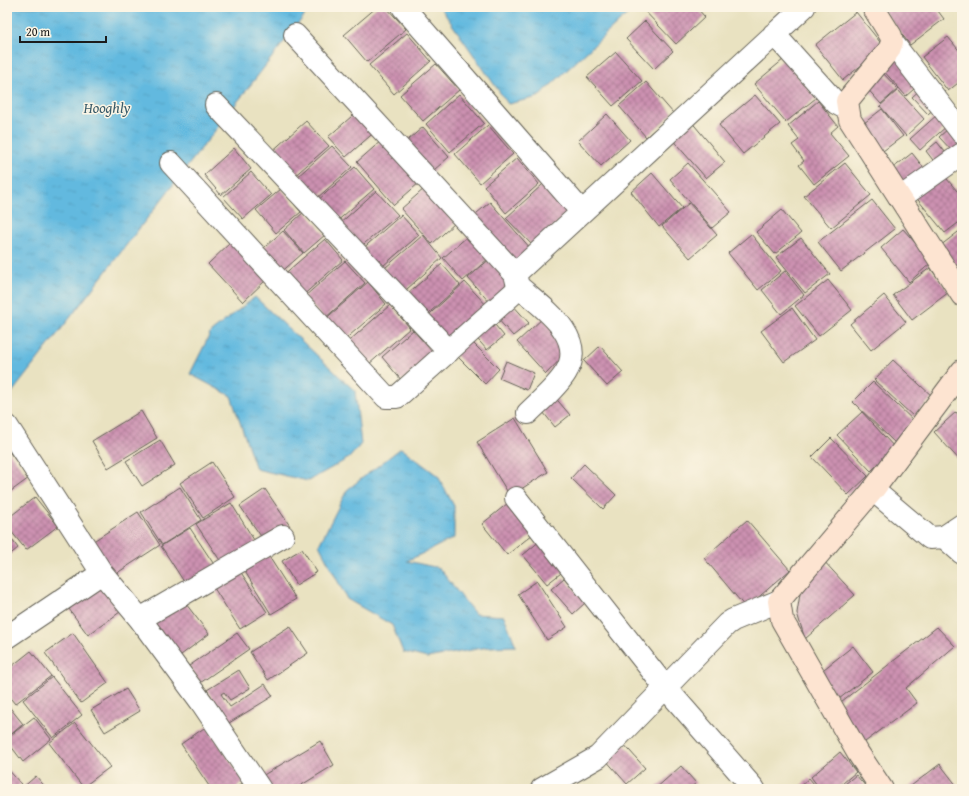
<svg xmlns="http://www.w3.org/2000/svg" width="969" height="796" font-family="'Gentium Book Plus',serif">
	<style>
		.water { fill: url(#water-ripples); stroke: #3f6a7e }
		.building { fill: url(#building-cross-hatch) }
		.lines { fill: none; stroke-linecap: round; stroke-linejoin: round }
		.street-casing { stroke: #646156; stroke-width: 24 }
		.secondary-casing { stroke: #646156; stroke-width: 24 }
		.street { stroke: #fff; stroke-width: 22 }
		.secondary { stroke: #fde4d1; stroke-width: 22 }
		.labels { text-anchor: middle; stroke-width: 3; stroke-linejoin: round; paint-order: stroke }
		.water-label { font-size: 15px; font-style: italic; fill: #385b6a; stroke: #fcf5e5 }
	</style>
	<defs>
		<pattern id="water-ripples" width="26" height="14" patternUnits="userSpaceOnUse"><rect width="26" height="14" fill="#62b9df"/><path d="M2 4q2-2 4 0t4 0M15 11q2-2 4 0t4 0" fill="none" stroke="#549ebf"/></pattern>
		<pattern id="building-cross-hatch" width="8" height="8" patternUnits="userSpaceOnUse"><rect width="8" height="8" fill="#cc91b1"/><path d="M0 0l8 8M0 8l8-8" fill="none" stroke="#a5768f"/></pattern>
	</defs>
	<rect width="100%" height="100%" fill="#fcf5e5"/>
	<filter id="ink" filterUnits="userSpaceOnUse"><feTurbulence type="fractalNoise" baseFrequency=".025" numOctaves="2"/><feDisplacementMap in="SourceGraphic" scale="8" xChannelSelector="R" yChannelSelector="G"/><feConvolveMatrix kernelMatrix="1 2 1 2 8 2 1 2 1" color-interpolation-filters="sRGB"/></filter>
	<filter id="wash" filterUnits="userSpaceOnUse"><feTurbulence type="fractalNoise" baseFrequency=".012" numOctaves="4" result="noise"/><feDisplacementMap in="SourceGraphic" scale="16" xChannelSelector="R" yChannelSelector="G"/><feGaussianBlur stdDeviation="0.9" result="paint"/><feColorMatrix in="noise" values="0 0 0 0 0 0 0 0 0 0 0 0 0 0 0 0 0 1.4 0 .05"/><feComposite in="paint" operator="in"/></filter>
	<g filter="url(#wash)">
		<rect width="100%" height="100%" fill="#e9e2c1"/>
		<path class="water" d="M7,7h304l-304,392z
			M440,7h195l-97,90 -30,7z
			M255,297l100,94 6,53 -12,14 -41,23 -52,-12 -25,-73 -41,-22 21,-42z
			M401,448l37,28 16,30v32l-47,23 32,7 36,46 29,2 12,30 -28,1 -61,11 -24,-6 -11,-27 -45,-26 -28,-54 28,-55z"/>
		<g id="blocks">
			<path class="building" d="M377,7h9l20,22 -39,33 -23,-27z
				M641,7h55l9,10 -29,27z
				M881,7h54l9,12 -34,26z
				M856,12l28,35 -41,33 -28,-35z
				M645,21l28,30 -19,18 -28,-30z
				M407,33l24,28 -37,33 -25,-29z
				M948,37l14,17v26l-14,11 -26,-34z
				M616,52l26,29 -29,25 -26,-29z
				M897,56l24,27 -15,13 -24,-27z
				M784,59l32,39 -30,24 -32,-38z
				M436,64l23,26 -36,31 -23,-26z
				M881,71l17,18 -17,15 -16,-18z
				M646,82l27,31 -27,24 -27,-31z
				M922,88l15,18 -9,8 -16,-17z
				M898,90l26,29 -18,17 -26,-30z
				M459,94l25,29 -34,29 -24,-28z
				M755,95l25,29 -37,30 -24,-29z
				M818,101l20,25 -8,7 19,23 -35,28 -15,-19 5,-4 -12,-16 7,-5 -11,-14z
				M360,109l18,20 -32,28 -18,-20z
				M882,109l21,27 -24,18 -20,-27z
				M607,114l23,26 -29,26 -23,-25z
				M938,114l10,11 -28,25 -10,-11z
				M690,120l35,42 -19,16 -36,-41z
				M306,121l23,25 -37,32 -22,-25z
				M488,125l25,29 -33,29 -25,-29z
				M423,127l26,30 -22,19 -26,-30z
				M949,128l13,14 -7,12 -16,-17z
				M382,140l38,42 -26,23 -37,-43z
				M937,142l13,16 -11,10 -13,-17z
				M332,146l20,21 -36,32 -19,-22z
				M234,148l17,21 -30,26 -17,-20z
				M912,153l15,19 -23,19 -16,-19z
				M517,158l22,26 -33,29 -22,-27z
				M688,163l43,49 -19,16 -42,-49z
				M845,163l26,32 -40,33 -27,-32z
				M355,167l19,22 -39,34 -19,-21z
				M251,172l20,23 -28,24 -20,-22z
				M652,173l30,35 -23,19 -28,-35z
				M942,173l20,24v23l-17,13 -31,-38z
				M543,184l26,28 -36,34 -27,-28z
				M425,188l30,35 -23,21 -31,-35z
				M281,189l20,23 -25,21 -20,-23z
				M376,191l22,24 -40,34 -21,-23z
				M872,200l23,29 -54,42 -23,-29z
				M490,202l41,47 -20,17 -41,-47z
				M689,203l28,32 -27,23 -28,-32z
				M782,210l19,23 -26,21 -19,-22z
				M305,211l20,24 -21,18 -20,-23z
				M401,215l18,20 -42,36 -17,-20z
				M903,229l29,33 -23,20 -28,-34z
				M962,229v39l-2,2 -20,-24z
				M283,231l20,22 -25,22 -20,-22z
				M751,234l30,37 -23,19 -30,-37z
				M423,235l19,23 -44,39 -20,-23z
				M469,235l20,23 -26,23 -20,-23z
				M801,238l29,36 -25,19 -29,-36z
				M325,239l18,21 -42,37 -19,-21z
				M232,241l35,38 -24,23 -35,-38z
				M492,257l23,27 -24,20 -23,-26z
				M345,261l20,22 -41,36 -20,-22z
				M442,264l18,21 -40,36 -19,-22z
				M930,268l19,24 -37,28 -19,-25z
				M785,271l19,24 -23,19 -19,-24z
				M828,280l24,30 -33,26 -24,-30z
				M368,282l18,22 -44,38 -19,-21z
				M465,282l23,25 -43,39 -23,-25z
				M884,295l22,27 -35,28 -21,-26z
				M511,303l18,20 -16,13 -17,-19z
				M390,305l20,23 -42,37 -19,-24z
				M792,308l23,32 -31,22 -23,-31z
				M543,318l27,31 -24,25 -29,-32z
				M491,320l13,16 -17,14 -14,-16z
				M413,330l21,24 -32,27 -20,-24z
				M469,339l30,30 -14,15 -30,-30z
				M600,346l23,26 -16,14 -23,-25z
				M893,360l40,37 -19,20 -40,-37z
				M506,361l28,12 -7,17 -28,-12z
				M873,382l43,41 -20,21 -43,-42z
				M553,395l17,20 -15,12 -16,-20z
				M141,411l16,27 -49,30 -16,-27z
				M862,412l33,36 -24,23 -34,-36z
				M956,412l6,7v44l-28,-31z
				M515,418l33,54 -38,24 -33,-54z
				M831,438l37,38 -20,19 -36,-38z
				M160,440l15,25 -33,21 -16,-25z
				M7,449l22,29 -22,16z
				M212,462l23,35 -32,21 -23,-35z
				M584,464l32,31 -13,14 -32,-31z
				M180,487l21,33 -39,25 -21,-33z
				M265,489l25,37 -25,16 -25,-36z
				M35,497l23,29 -32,24 -19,-24v-7z
				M231,503l28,45 -34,20 -29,-44z
				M508,503l25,31 -26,21 -25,-31z
				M138,512l22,33 -46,30 -22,-33z
				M747,520l43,50 -44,38 -42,-50z
				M190,528l27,41 -29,19 -27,-42z
				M7,533l11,15 -11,9z
				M541,540l24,30 -18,14 -24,-29z
				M302,549l15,23 -21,13 -14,-24z
				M268,555l28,44 -25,15 -27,-44z
				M822,559l33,36 -50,44 -8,-26 5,-32z
				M240,571l27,41 -27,17 -26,-41z
				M564,578l22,24 -13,12 -22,-25z
				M537,581l30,46 -20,13 -29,-46z
				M100,586l20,26 -32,23 -19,-26z
				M183,600l26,34 -32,24 -26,-34z
				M290,626l18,27 -40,27 -18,-28z
				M937,627l18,19 -49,42 11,15 -52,39 -28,-37z
				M73,633l35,50 -27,20 -36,-50z
				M237,633l12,16 -49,34 -11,-17z
				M853,646l20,26 -34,27 -20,-26z
				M31,651l20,25 -36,28 -8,-10v-24z
				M239,670l11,18 -20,12 -6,-8 -3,2 9,13 35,-23 8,12 -44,27 -22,-33z
				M52,677l30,38 -29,23 -30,-38z
				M126,689l14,22 -35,21 -14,-22z
				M7,704l16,20 -16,14z
				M34,717l17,22 -28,23 -16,-21v-3z
				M75,723l35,44 -27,20 -34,-44z
				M207,726l37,56 -10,7h-23l-30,-45z
				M320,741l14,24 -39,24h-24l-9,-13z
				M622,742l23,26 -18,16 -23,-26z
				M840,752l16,20 -20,17h-16l-9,-12z
				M940,764l17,22 -4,3h-46z
				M681,766l15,17 -7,6h-34z
				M7,768l14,16 -6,5h-8z
				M856,775l12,14h-29z
				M36,776l11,13h-26z
				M809,778l9,11h-21z"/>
		</g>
	</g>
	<g filter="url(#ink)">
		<use href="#blocks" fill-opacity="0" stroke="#646156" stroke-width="1"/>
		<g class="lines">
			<g class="street-casing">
				<path id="street" d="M403,7l178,204
					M774,34l62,69 11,6
					M295,35l220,239
					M892,42l70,91
					M216,105l233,246
					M171,163l215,234h11l120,-107 1,-4 -3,-12 289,-267
					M900,198l62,-44
					M518,286c22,20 70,50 48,86 -8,14 -26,29 -38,41
					M7,426l95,147 38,46 62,84 58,86
					M873,490l57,48 14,-1 18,-12
					M516,498l149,189 89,102
					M944,537l18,16
					M140,619l143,-83
					M7,637l95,-64
					M542,789l56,-32 129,-133 6,-4 46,-19"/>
			</g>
			<g class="secondary-casing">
				<path id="secondary" d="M873,7l18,29 1,6 -3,8 -42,51 3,19 112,175
					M882,789l-24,-36 -76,-133 -3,-19 94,-111 89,-119"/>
			</g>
			<use href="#street" class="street"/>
			<use href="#secondary" class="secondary"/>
		</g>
	</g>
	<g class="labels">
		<g class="water-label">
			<text x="107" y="113">Hooghly</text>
		</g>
	</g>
	<rect width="969" height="796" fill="none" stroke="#fcf5e5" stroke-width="24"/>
	<path d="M20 36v6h86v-6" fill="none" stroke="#1c1c1c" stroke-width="2"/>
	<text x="26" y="36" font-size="12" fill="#1c1c1c" stroke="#fcf5e5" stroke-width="3" paint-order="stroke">20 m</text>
</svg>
